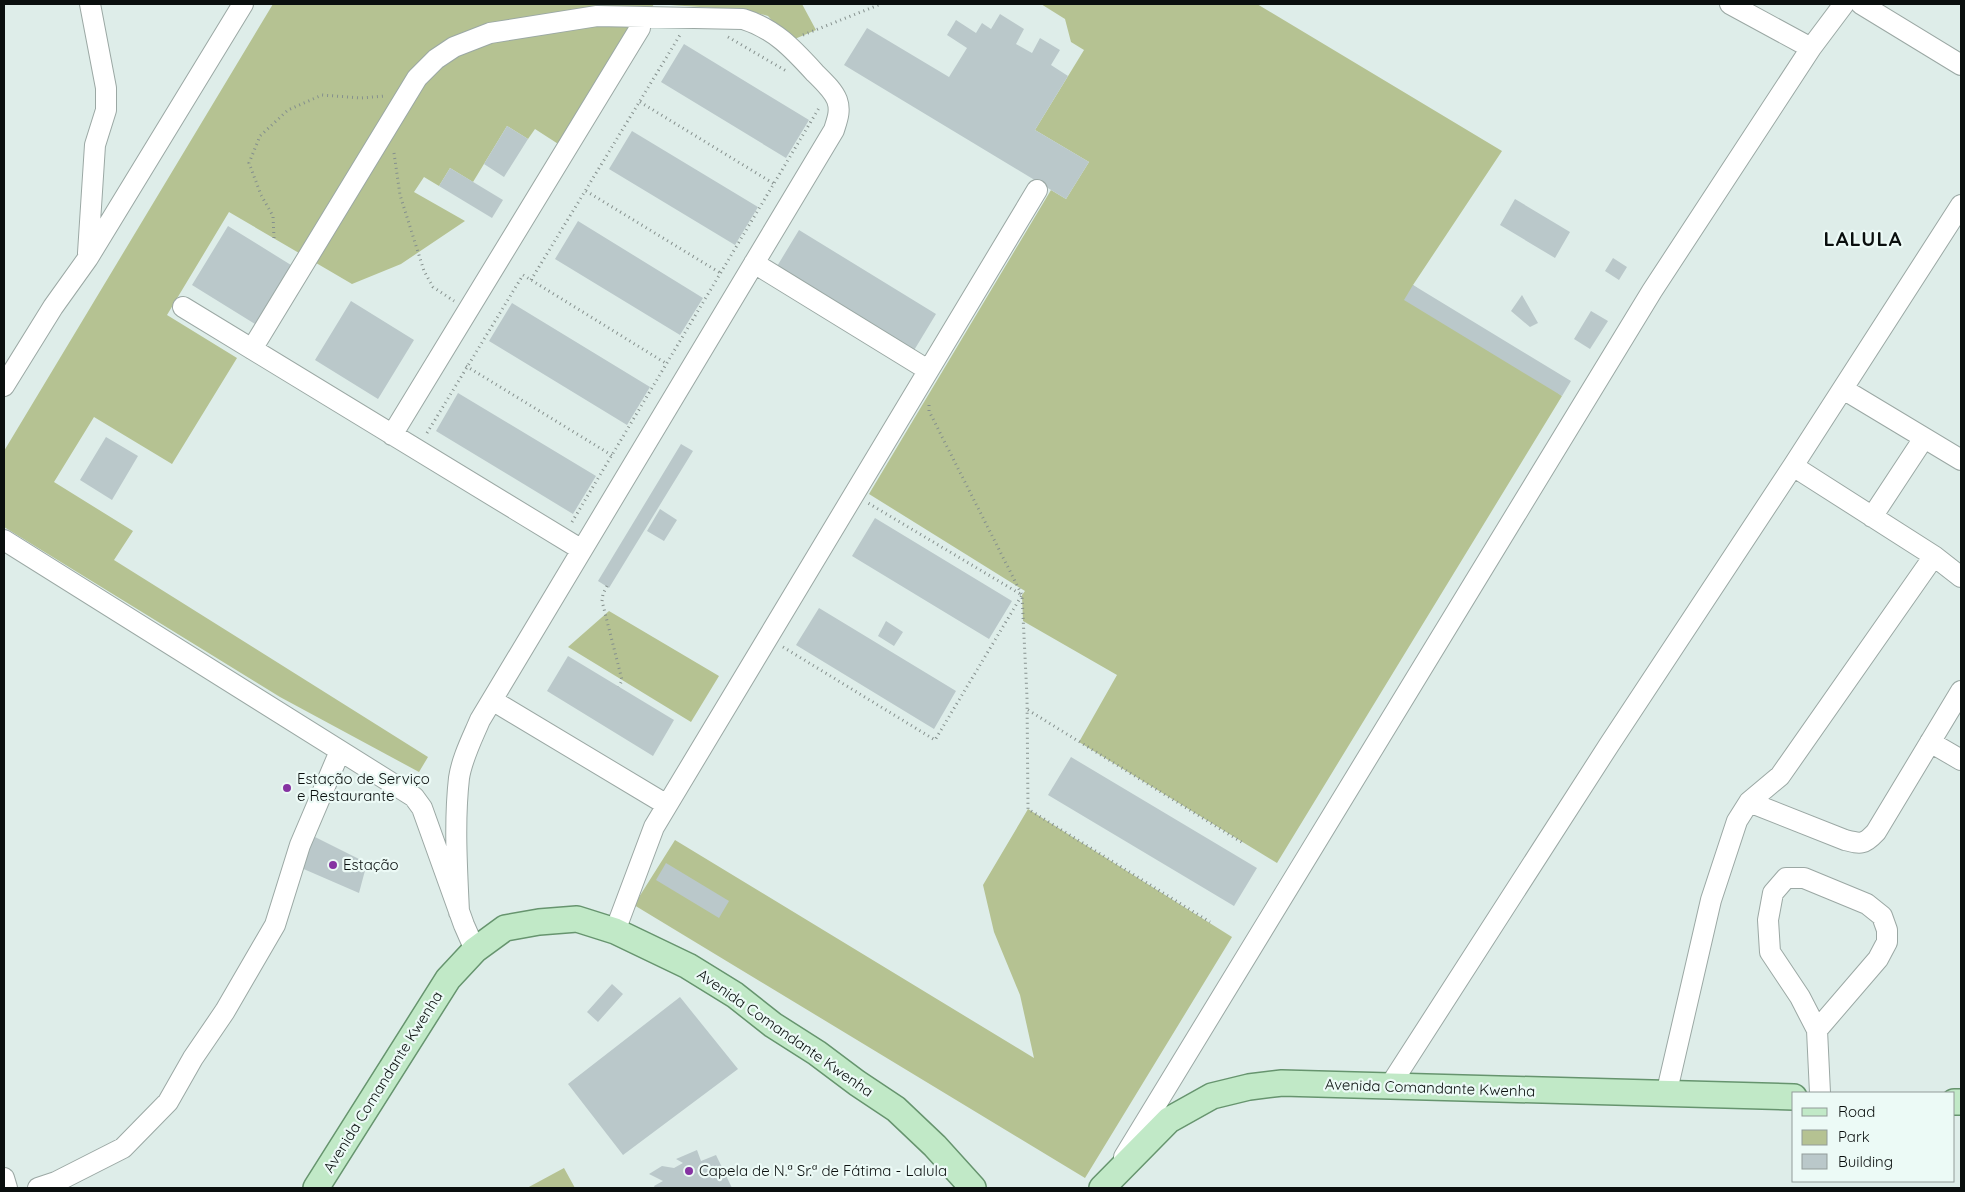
<svg xmlns="http://www.w3.org/2000/svg" width="1965" height="1192" font-family="Quicksand,sans-serif">
	<style>
		.green { fill: #b5c292 }
		.building { fill: #bac8ca }
		.lines { fill: none; stroke-linecap: round; stroke-linejoin: round }
		.minor-casing { stroke: #9ba8a4; stroke-width: 22 }
		.major-casing { stroke: #66946e; stroke-width: 28 }
		.path { stroke: #85908d; stroke-width: 3; stroke-dasharray: 1 4; stroke-linecap: butt }
		.minor { stroke: #fff; stroke-width: 20 }
		.major { stroke: #c1e9c7; stroke-width: 25 }
		.poi-dot { fill: #8633a2; stroke: #ecfaf6; stroke-width: 2 }
		.labels { text-anchor: middle; stroke-width: 4.5; stroke-linejoin: round; paint-order: stroke }
		.poi-label { font-size: 15px; fill: #0a0f0e; stroke: #ecfaf6; text-anchor: start }
		.street-label { font-size: 15px; fill: #0a0f0e; stroke: #ecfaf6 }
		.district-label { font-size: 20px; font-weight: bold; letter-spacing: 1px; fill: #0a0f0e; stroke: #ecfaf6 }
	</style>
	<rect width="100%" height="100%" fill="#deede9"/>
	<path class="green" d="M273,4h529l14,26 -26,11 -22,-25 -22,-6 -92,-6 -88,145 -31,-20 -7,10 -21,-13 -34,56 -23,-14 -11,18 -15,-9 -10,15 51,29 -64,43 -49,20 -123,-72 -62,103 70,43 -65,106 -78,-47 -40,65 79,49 -19,29 314,197 -9,15 -139,-75 -276,-170v-76z
		M1041,4h216l245,147 -89,134 149,111 -285,467 -198,-121 38,-67 -94,-54 -1,-26 3,-4 -156,-97 182,-304 15,9 23,-37 -54,-32 49,-80 -13,-8 -6,-23z
		M609,611l110,65 -28,46 -123,-75z
		M1028,809l204,128 -147,241 -451,-273 41,-65 359,218 -14,-63 -26,-63 -11,-47z
		M564,1168l11,20h-48z"/>
	<path class="building" d="M1000,14l24,15 -8,15 16,9 8,-15 20,12 -9,15 17,11 -33,54 54,32 -23,37 -222,-134 23,-37 82,49 18,-29 -20,-13 9,-15 20,13 6,-10 9,6z
		M684,44l125,76 -23,38 -125,-76z
		M507,126l21,13 -24,38 -20,-13z
		M632,131l126,76 -23,38 -126,-76z
		M450,168l53,32 -11,18 -53,-32z
		M1515,199l55,33 -15,26 -55,-33z
		M578,221l125,77 -23,37 -125,-76z
		M228,226l63,39 -36,59 -63,-39z
		M799,230l137,84 -23,38 -137,-84z
		M1613,258l14,9 -8,13 -14,-9z
		M1413,285l158,96 -9,15 -158,-96z
		M1522,295l16,28 -8,4 -19,-16z
		M351,301l63,39 -36,59 -63,-39z
		M512,303l138,84 -23,38 -138,-84z
		M1591,311l17,10 -18,28 -16,-10z
		M458,393l138,83 -23,38 -137,-83z
		M106,437l32,19 -26,44 -32,-20z
		M681,444l12,7 -84,137 -11,-7z
		M660,509l17,11 -13,21 -17,-10z
		M875,518l137,83 -23,38 -137,-83z
		M819,608l137,83 -22,38 -138,-84z
		M886,621l17,11 -9,14 -16,-10z
		M568,656l106,64 -21,36 -106,-65z
		M1071,757l186,111 -23,38 -186,-111z
		M313,836l54,27 -8,30 -60,-26z
		M666,863l63,38 -10,17 -63,-38z
		M612,984l11,10 -25,28 -11,-10z
		M680,997l58,72 -115,86 -55,-71z
		M697,1150l4,11 15,-6 16,33h-77l-1,-2 9,-5 -14,-7 13,-8 12,2 9,-5 -7,-4z"/>
	<g class="lines">
		<g class="minor-casing">
			<path id="minor" d="M1730,4l81,44
				M1861,4l100,61
				M88,253l7,-108 11,-35v-22l-16,-84
				M754,263l174,107
				M183,307l399,243
				M252,349l165,-271 19,-19 18,-12 36,-14 107,-17 146,3c32,10 50,30 72,54 8,8 18,17 22,27 4,11 0,20 -3,30l-354,590c-8,19 -18,38 -21,58 -5,44 -2,90 0,134
				M4,386l49,-79 35,-49 155,-254
				M1843,389l118,71
				M392,435l248,-407
				M1793,466l141,90 27,21
				M1872,517l52,-79
				M4,540l410,257 8,11 42,117 11,25
				M492,700l175,105
				M1930,742l31,18
				M1749,802l96,38c16,4 19,5 31,-8l85,-141
				M615,931l39,-104 383,-637
				M1817,1030l61,-71 9,-17v-12l-5,-14 -15,-12 -63,-26h-18l-13,15 -5,27 2,32 30,45 17,33 3,63
				M1389,1087l220,-342 184,-279 168,-261
				M1666,1095l45,-195 26,-79 12,-19 31,-26 154,-220
				M1124,1157l528,-866 159,-243 33,-44
				M4,1178l3,10
				M38,1188l18,-6 67,-34 45,-46 25,-44 32,-47 50,-86 25,-80 40,-94"/>
		</g>
		<g class="major-casing">
			<path id="major" d="M1954,1102h7
				M316,1188l132,-209 27,-29 30,-22 34,-6 38,-3 38,12 73,35 47,29 38,30 44,28 40,30 39,26 39,37 38,42
				M1102,1188l67,-68 43,-24 37,-9 33,-4 512,14"/>
		</g>
		<path class="path" d="M803,35l78,-31
			M728,37l60,35
			M640,102l136,83
			M394,153l6,42 24,76 9,16 21,14
			M586,191l136,83
			M274,238l-1,-22 -12,-21 -12,-32 11,-27 28,-26 34,-15 39,3 24,-2
			M531,280l149,-245
			M466,366l147,90
			M929,405v6l93,184 5,102 1,112 182,113
			M427,433l96,-158 144,89
			M572,522l247,-414
			M607,586l-4,8 -1,7 20,79 -3,7
			M783,647l152,93 87,-145 -154,-92
			M1028,710l215,133"/>
		<use href="#minor" class="minor"/>
		<use href="#major" class="major"/>
	</g>
	<g class="poi-dot">
		<circle cx="287" cy="788" r="5"/>
		<circle cx="333" cy="865" r="5"/>
		<circle cx="689" cy="1171" r="5"/>
	</g>
	<g class="labels">
		<g class="poi-label">
			<text x="297" y="784">Estação de Serviço<tspan x="297" dy="17">e Restaurante</tspan></text>
			<text x="343" y="870">Estação</text>
			<text x="699" y="1176">Capela de N.ª Sr.ª de Fátima - Lalula</text>
		</g>
		<g class="street-label">
			<text transform="translate(785 1033) rotate(35)" y="5">Avenida Comandante Kwenha</text>
			<text transform="translate(383 1082) rotate(-58)" y="5">Avenida Comandante Kwenha</text>
			<text transform="translate(1430 1088) rotate(2)" y="5">Avenida Comandante Kwenha</text>
		</g>
		<g class="district-label">
			<text x="1863" y="246">LALULA</text>
		</g>
	</g>
	<rect width="1965" height="1192" fill="none" stroke="#0a0f0e" stroke-width="10"/>
	<rect x="1792" y="1092" width="162" height="90" fill="#ecfaf6" stroke="#929c99"/>
	<rect x="1802" y="1108" width="25" height="8" fill="#c1e9c7" stroke="#929c99"/>
	<text x="1838" y="1117" font-size="15" fill="#0a0f0e">Road</text>
	<rect x="1802" y="1130" width="25" height="15" fill="#b5c292" stroke="#929c99"/>
	<text x="1838" y="1142" font-size="15" fill="#0a0f0e">Park</text>
	<rect x="1802" y="1154" width="25" height="15" fill="#bac8ca" stroke="#929c99"/>
	<text x="1838" y="1167" font-size="15" fill="#0a0f0e">Building</text>
</svg>
